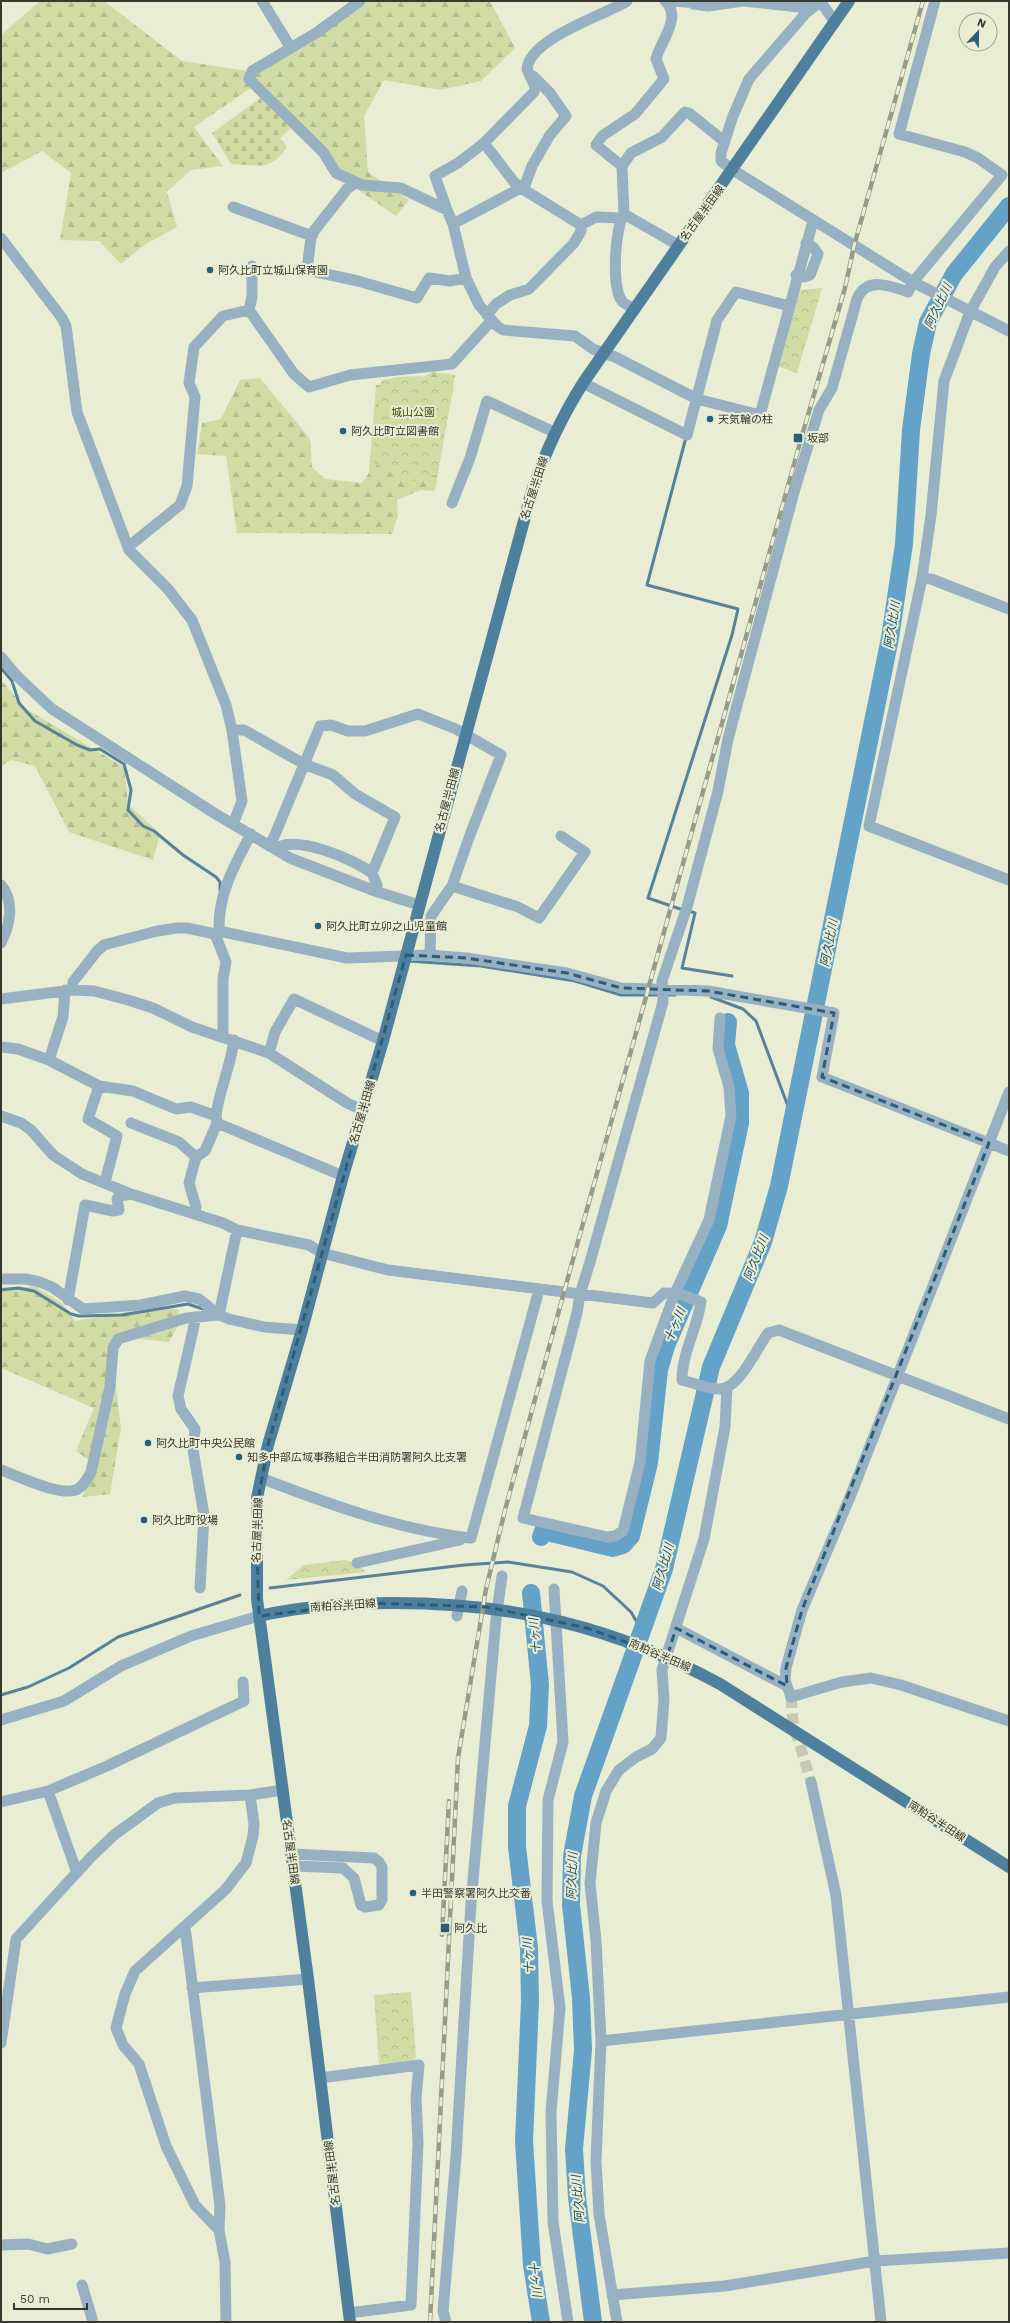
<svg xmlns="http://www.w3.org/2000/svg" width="1010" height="2323" font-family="'Work Sans','Noto Sans JP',sans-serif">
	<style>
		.forest { fill: url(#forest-firs) }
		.cemetery { fill: url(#cemetery-stones) }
		.park { fill: url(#park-crowns) }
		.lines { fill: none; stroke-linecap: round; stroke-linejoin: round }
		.stream { stroke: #57829a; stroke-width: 3 }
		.river { stroke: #65a2c8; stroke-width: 18 }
		.minor-tunnel { stroke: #c5c9b3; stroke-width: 11; stroke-dasharray: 11 5.5; stroke-linecap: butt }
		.minor { stroke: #97b1c2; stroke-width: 11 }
		.major { stroke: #4e809e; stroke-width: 12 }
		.rail-casing { stroke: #979b89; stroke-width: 4.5 }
		.rail { stroke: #e8edd4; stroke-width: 3; stroke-dasharray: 9; stroke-linecap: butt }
		.marked { fill: none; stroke: #2a5d7a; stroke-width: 3; stroke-dasharray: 8 5; stroke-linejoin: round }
		.poi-dot { fill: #2a5d7a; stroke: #e8edd4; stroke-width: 1.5 }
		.labels { text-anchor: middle; stroke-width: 4; stroke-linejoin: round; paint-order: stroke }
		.street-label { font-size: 11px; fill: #37392f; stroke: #e8edd4 }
		.poi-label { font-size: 11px; fill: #37392f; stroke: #e8edd4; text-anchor: start }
		.park-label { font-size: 11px; fill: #434b00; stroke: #e8edd4 }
		.water-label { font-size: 12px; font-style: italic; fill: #1d4d68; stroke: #e8edd4 }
	</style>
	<defs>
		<pattern id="forest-firs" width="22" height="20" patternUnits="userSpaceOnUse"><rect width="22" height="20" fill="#d1dba4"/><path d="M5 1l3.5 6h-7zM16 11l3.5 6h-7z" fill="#b4bd8e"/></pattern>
		<pattern id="cemetery-stones" width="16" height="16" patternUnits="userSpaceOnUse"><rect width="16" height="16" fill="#d1dba4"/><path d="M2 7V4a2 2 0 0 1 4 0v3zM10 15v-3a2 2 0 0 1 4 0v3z" fill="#b4bd8e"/></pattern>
		<pattern id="park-crowns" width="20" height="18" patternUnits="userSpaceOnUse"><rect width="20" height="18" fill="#d1dba4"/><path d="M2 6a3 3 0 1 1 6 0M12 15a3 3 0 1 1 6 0" fill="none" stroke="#b4bd8e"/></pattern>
	</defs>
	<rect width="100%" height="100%" fill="#e8edd4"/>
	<path class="forest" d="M40,1h64l78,60 72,11 115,-71h121l25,47 -34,33 -41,9 -56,-10 -20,36 4,56 41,28 -13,16 -39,-27 -19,-23 -22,-14 -64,-65 -58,40 29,39 -32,4 -24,22 10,35 -33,18 -23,19 -22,-23 -39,-1 11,-67 -29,-22 -41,22v-138z
		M432,372l23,3 -20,116 -15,-1 -23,10 1,16 -6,18 -155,-1 -11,-77 -29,-2 5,-31 19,-4 19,-39 20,-2 50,61 2,28 13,12 37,4 7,-10 7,-88 28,2z
		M1,680l25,29 98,58 4,37 32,30 -7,26 -84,-28 -34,-66 -24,-6 -10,6z
		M1,1287h35l26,16 13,18 87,-15 17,4v14l-10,18 -37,-4 -26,11 10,38 5,41 -11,66 -27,3 9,-35 -16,-11 18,-43 -93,-40z"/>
	<path class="cemetery" d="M262,97l30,30 -12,11 7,9c-17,25 -29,18 -56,17l-19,-31z"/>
	<path class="park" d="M822,288l-25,85 -20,-7 23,-76z
		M419,376l26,4 9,6 -18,89 -31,8 -33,-22 9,-80 17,-4z
		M344,1560l6,1 17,11 -81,8 18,-15z
		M411,1992l5,65 -3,4 -34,3 -5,-69z"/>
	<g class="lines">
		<path class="stream" d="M1,668l11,13 7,22 16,18 42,24 13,5 10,-1 24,15 7,26 -3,20 15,16 11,5 29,24 33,22 4,5v8
			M683,910l-35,-12 84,-263 6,-26 -91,-24 38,-144
			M689,911l6,2 -13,55 50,8
			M408,961l73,5 94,15 46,14h54
			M711,997l32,12 13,12 33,88 6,6
			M1,1290l17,-2 16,3 37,23 8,2 43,-1 66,-11 15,5
			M270,1588l194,-23 44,-3 64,10 31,14 28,26 11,19
			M1,1695l27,-8 41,-19 49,-31 122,-42"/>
		<path class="river" d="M541,1537l2,-6 70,17 10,-3 8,-9 18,-73 10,-93 7,-24 52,-120 22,-103v-30l-14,-48 2,-23
			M531,1593l9,92 -2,41 -21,80v41l12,101 1,54 -6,139 8,124 9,57
			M593,2322l-16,-125 -3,-48 9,-99 -2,-52 -10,-93 1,-49 11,-60 81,-227 47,-202 52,-125 16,-56 111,-548 14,-94 7,-114 10,-76 7,-32 26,-48 55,-68"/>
		<path class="minor-tunnel" d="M791,1697l2,25 18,60"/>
		<path class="minor" d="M262,1l29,47
			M360,1l-44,32 -64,38 -3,8 74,73 13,21 26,12 39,3 46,22 6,14 13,54 13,27 18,21 6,4 72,6 18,13 22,8 82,42 63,16 53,-194
			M674,1l25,2
			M820,1l15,21
			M820,2l-14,11 -57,66 -16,37 -12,37v8l12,9 180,112 96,49
			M693,4l15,2 35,-5 56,6 9,-6
			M533,76l17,17 16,23 -16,19 -18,31 -7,19 -4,3 60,37 15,-8 25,1
			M622,166l-26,-21 6,-9 33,-22 29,-35 -8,-20c4,-17 27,-42 9,-58
			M355,183l-8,6 -33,42 -3,7 -4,32 51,11 59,17 12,-20 21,3 16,-3
			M233,207l79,29
			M447,210l-12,-34 23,-13 26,-20
			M624,214c-9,13 -13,74 -2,87 2,3 9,6 13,8
			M453,224l68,-36 -7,-6 -30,-39 50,-51 1,-5 -8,-18c3,-31 76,-53 100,-68
			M1,238l61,80 4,8 11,86 52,138 38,38 25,32 34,85 6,25 10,71 -9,23
			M678,245l-54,-31 -2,-48 9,-13 31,-16 23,-25 4,1 36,29
			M1009,251l-14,16 -25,45 -26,69 -13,134 -9,63 -53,248 140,54
			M796,275l9,2 5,-2 8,-21 -4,-6 -8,-5
			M249,310l3,-13v-31
			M487,315l9,-11 14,-9 19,-6 45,-46 7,-12v-6
			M583,383l104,52 30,-115 19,-28 53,14
			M452,503l18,-45 17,-57 67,31
			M128,547l52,-42 7,-19 8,-89 -6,-14 5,-36 29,-31 26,-6 45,64 15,13 41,-12 102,-11 39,-43
			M922,578l9,1 78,30
			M1,657l17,20 34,32 162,104 76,45 85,33 44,14
			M232,730h12l60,34 29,11 22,19 40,23 -23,56 5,12 -2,6
			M269,846l5,-9 46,-111 11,-1 17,6h17l53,-17 38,15 45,26 -31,80 -18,51 -21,30 -1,39
			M275,849c21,-15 78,10 97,24
			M1,885c14,17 9,40 0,58
			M452,886l66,21 21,11 46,-66 -24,-16
			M219,931c-1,-37 15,-65 32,-97
			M215,934l4,-3 128,27 83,-3 36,3 101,15 54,15 87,3 126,22 -12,64 187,74
			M65,990l-2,27 -14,43 50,26 34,5 43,18 15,-2 25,9c3,-26 15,-50 18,-76
			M72,990l1,-8 24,-31 7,-6 53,-14 20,-3h10l28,6 11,28 -3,17v58
			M1,999l71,-9 22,1 34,9 25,8 39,19 77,26 78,50 15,7
			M720,1018l-2,31 11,38 2,29 -22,104 -34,73 -25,68 -10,101 -17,69 -8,5 -8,1 -84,-19 54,-205 3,-19 10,-32 73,-260 -1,-21 25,-74 31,-116 10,-52 66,-247 25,-82 13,-22 25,-89c9,-22 32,-14 51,-7l5,-10 89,-107 -24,-17 -13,-6 -66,-18 36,-133
			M1,1047l17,2 31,11
			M269,1053l6,-21 19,-33 89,42
			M99,1086l-11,33 29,17 -12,46
			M1009,1092l-159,405 -48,113 -16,58 -1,12 6,17 51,-15 29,-4 30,7 108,36
			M1,1116l20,7 10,7 22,25 29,19 49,20 92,29 14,7 72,15 13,8 66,17 233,29 32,4 11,-10 16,1 21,8c-4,27 -19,51 -19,78 11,3 24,8 36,9 21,2 40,-43 50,-56l11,-3 230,89
			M216,1116l1,7 126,53
			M131,1123l48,19 17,15 -7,26 7,24 -1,7
			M196,1157l9,-6 12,-28
			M1,1279h25l14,3 12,5 31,22 58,-4 44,-9 14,3 20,16 10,4 35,8 38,3
			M68,1300l17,-95 28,6 6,-1 -2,-11 2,-3 12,-2
			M219,1315l18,-85
			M196,1317l-18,79 3,13 14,20 -2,21 11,65 -4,73
			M1,1470c17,6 61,28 77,19 6,-4 10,-11 13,-17l19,-85 3,-39 5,-9 68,-21 33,-3
			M261,1478c67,26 138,52 210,60l68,-248
			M357,1563l103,-23
			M554,1589l9,153 -15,58 -1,101 13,107 -9,104 2,110 15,100
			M457,1616l5,-25
			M676,1628l111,58
			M1,1720l63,-19 57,-35 70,-30 68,-20
			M811,1782l25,113 45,427
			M48,1791l29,82
			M1,1802l47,-11 59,-25 137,-65 -1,-19
			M292,1854l82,4 5,4 3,5v33l-3,5 -14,2 -4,-2 -7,-27 -11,-10 -50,-2
			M185,1927l35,279 -1,24
			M192,1988l116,-9
			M601,2041l408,-44
			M1,2043l15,-104 75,-82 23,-22 44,-32 17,-5 75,-3 33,-5
			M320,2078l99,-13 -3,33 2,45 -7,162 -62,8
			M1,2245l27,-1 19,5 25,-5
			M82,2285l11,37
			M612,2295l113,-9 150,-25 134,-8
			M226,2322l-1,-60 -6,-32 -24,-25 -29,-59 -27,-82 -16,-19 -7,-17 9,-34 10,-23 90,-81 21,-27 7,-27 1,-12 -4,-29
			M446,2322l-3,-11 13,-155 15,-253 25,-284 6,-43
			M617,2322l-18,-108 -3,-53 5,-120 -5,-100 -6,-58 6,-60 10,-32 13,-21 17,-13 16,-8 9,-11 3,-39 -2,-29 42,-131 21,-112 2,-40"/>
		<path class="major" d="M259,1616c44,-10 90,-13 135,-13 120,0 221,24 326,81l289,183
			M350,2322l-42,-343 -51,-380v-101l11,-53 34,-115 41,-154 40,-135 149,-550c13,-39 29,-73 51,-108l266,-382"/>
		<g class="rail-casing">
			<path id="rail" d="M442,1935l7,-134
				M430,2322l28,-564 28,-169 19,-79 59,-218 237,-853 44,-151 9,-42 69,-245"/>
		</g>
		<use href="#rail" class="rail"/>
	</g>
	<path class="marked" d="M406,955l60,3 101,15 54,15 87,3 126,22 -12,64 167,66 -187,467 -16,58 1,18 -111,-58 -9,29 -80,-29 -100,-21 -120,-4 -108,13 -3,-104 12,-67z"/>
	<g class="poi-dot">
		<circle cx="210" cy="270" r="4"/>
		<circle cx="710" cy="419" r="4"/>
		<circle cx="343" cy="431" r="4"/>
		<rect x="793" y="433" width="10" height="10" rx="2"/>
		<circle cx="318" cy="926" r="4"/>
		<circle cx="148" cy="1443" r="4"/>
		<circle cx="239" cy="1457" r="4"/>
		<circle cx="144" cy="1520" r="4"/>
		<circle cx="413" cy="1893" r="4"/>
		<rect x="440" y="1923" width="10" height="10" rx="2"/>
	</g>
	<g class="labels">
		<g class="street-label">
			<text transform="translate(702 213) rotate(-54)" y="4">名古屋半田線</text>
			<text transform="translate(534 488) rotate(-72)" y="4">名古屋半田線</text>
			<text transform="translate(447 800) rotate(-75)" y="4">名古屋半田線</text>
			<text transform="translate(362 1112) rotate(-74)" y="4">名古屋半田線</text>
			<text transform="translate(257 1530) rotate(-88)" y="4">名古屋半田線</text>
			<text transform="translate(343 1605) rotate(-4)" y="4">南粕谷半田線</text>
			<text transform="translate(660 1655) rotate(23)" y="4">南粕谷半田線</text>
			<text transform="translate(937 1821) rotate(33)" y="4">南粕谷半田線</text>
			<text transform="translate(291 1852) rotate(82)" y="4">名古屋半田線</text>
			<text transform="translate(332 2173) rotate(-97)" y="4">名古屋半田線</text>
		</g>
		<g class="poi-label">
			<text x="218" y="274">阿久比町立城山保育園</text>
			<text x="718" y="423">天気輪の柱</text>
			<text x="351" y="435">阿久比町立図書館</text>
			<text x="807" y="442">坂部</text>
			<text x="326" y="930">阿久比町立卯之山児童館</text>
			<text x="156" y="1447">阿久比町中央公民館</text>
			<text x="247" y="1461">知多中部広域事務組合半田消防署阿久比支署</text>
			<text x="152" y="1524">阿久比町役場</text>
			<text x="421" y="1897">半田警察署阿久比交番</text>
			<text x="454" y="1932">阿久比</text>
		</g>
		<g class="park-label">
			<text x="413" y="416">城山公園</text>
		</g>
		<g class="water-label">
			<text transform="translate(938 306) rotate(-65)" y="4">阿久比川</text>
			<text transform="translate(892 625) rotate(-81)" y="4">阿久比川</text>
			<text transform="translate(829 943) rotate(-79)" y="4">阿久比川</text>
			<text transform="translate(756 1258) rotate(-69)" y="4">阿久比川</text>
			<text transform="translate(675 1325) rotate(-67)" y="4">十ヶ川</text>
			<text transform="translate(663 1567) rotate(-74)" y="4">阿久比川</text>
			<text transform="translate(535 1636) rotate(-95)" y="4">十ヶ川</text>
			<text transform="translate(572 1876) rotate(-88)" y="4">阿久比川</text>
			<text transform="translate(528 1956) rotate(-93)" y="4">十ヶ川</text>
			<text transform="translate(578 2199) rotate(-95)" y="4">阿久比川</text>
			<text transform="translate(535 2279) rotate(82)" y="4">十ヶ川</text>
		</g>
	</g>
	<rect width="1010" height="2323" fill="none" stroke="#37392f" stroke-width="4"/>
	<g transform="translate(978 32) rotate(22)"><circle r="19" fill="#e8edd4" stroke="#a1a592"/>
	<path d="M0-3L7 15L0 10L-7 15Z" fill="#2a5d7a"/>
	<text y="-6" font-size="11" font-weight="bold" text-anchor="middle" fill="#37392f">N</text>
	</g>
	<path d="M14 2303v6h73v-6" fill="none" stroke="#37392f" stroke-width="2"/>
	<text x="20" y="2303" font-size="12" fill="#37392f" stroke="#e8edd4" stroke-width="3" paint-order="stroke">50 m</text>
</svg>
